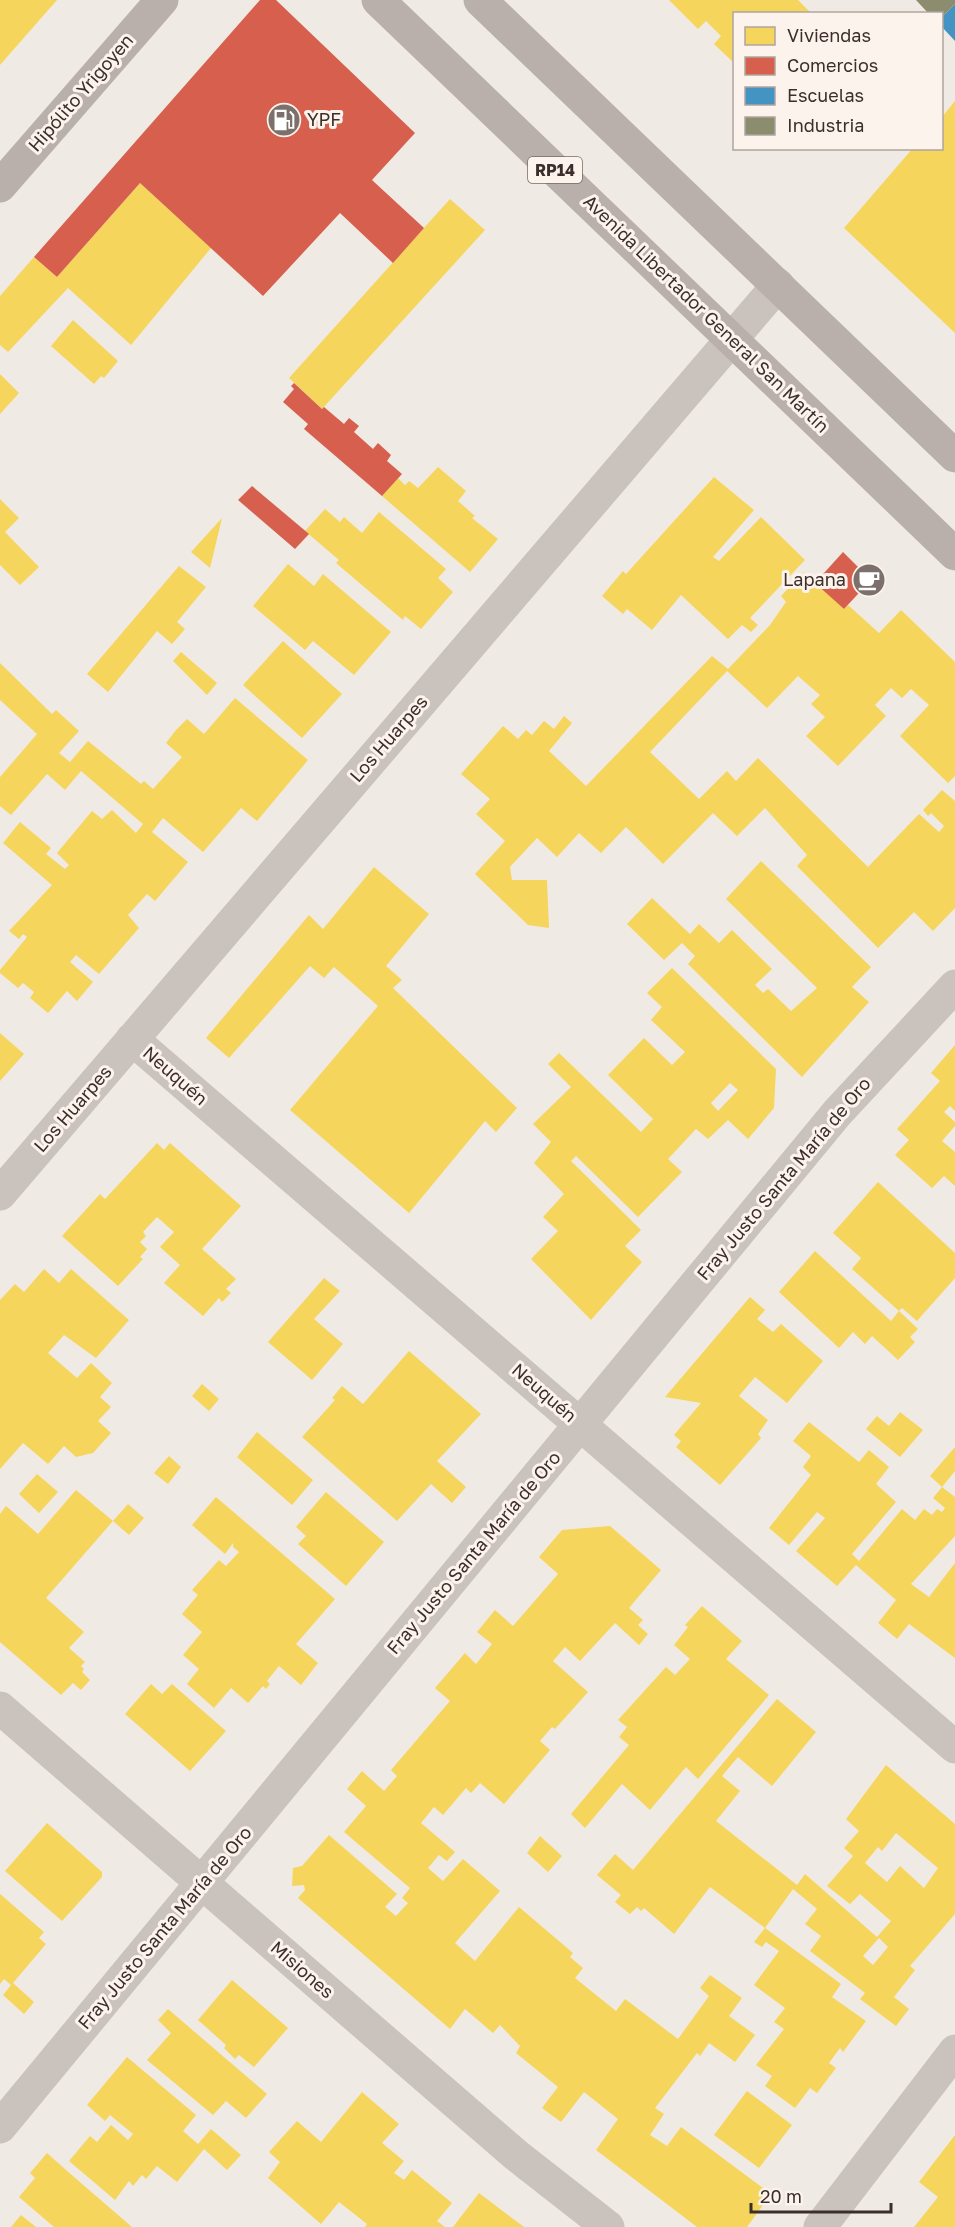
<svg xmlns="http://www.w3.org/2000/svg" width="955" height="2227" font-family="'Golos Text',sans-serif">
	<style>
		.homes { fill: #f6d55c; fill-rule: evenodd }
		.shops { fill: #d6604d }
		.schools { fill: #4393c3 }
		.industry { fill: #8c8c6e }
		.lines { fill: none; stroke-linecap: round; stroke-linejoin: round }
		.minor { stroke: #cac2bc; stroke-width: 33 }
		.major { stroke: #b9b0ab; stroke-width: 33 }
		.labels { text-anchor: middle; stroke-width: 6; stroke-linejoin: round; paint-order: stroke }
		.shield { fill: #fcf4ec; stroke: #766964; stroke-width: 1.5 }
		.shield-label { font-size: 16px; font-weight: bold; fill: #3c2e2a }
		.street-label { font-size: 18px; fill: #3c2e2a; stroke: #fcf4ec }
		.poi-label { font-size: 18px; fill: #3c2e2a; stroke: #fcf4ec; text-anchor: start }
	</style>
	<rect width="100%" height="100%" fill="#f0eae4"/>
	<path class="homes" d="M0,0h57l-57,65z
		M669,0h129l14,14h-78v49l-20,-19 7,-8 -15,-15 -8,8z
		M955,101v232l-111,-105 69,-80h29v-31z
		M140,183l71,65 -80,97 -63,-57 -60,64 -8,-7v-49l34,-39 23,20z
		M450,199l35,31 -163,179 -33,-31z
		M73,320l45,41 -14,17 -3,-2 -7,8 -43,-38z
		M0,374l19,19 -19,21z
		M438,467l28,24 -8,10 17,15 -3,2 26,21 -28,33 -88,-76 16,-18 7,7 4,-4 9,7z
		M714,477l40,33 -41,47 6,4 42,-44 44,43 -55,58 8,7 -7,7 -9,-7 -14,14 -47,-44 -29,35 -25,-21 -4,5 -21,-18 21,-25 3,3z
		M0,499l19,19 -14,14 34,35 -19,18 -20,-20z
		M325,509l15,13 4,-5 18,16 17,-21 67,57 -8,9 15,14 -32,37 -16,-13 -2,4 -67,-57 3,-3 -34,-29z
		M222,518l-12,50 -19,-16z
		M288,564l26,22 9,-12 68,58 -37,43 -41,-34 -8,9 -52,-44z
		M179,566l27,21 -29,35 8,7 -13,15 -15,-13 -49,61 -21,-18z
		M804,572l40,37 4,-4 31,28 22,-23 54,52v114l-7,7 -48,-47 29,-31 -18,-16 -9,9 -11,-10 -16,17 11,11 -48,50 -32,-30 19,-19 -14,-13 9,-9 -22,-19 -31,32 -40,-37 -77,81 49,47 28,-28 9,10 22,-23 110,109 51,-53 20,18 5,-6 -13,-13 -3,3 -5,-6 19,-20 13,11v107l-22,23 -19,-19 -36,36 -81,-82 10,-11 -42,-47 -28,28 -24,-23 -50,51 -37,-37 -25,26 -22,-20 -22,24 -20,-19 -27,29 2,13h35l2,48 -21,-3 -53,-51 30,-33 -29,-27 14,-15 -29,-25 42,-48 15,13 8,-9 6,5 12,-14 10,8 10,-13 8,7 -23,28 37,35 126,-130 16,13 42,-44 16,-23 -5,-6z
		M283,641l59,53 -40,44 -59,-53z
		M181,652l36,31 -10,12 -34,-34z
		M0,663l52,51 4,-4 23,21 -20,22 11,9 18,-21 53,43 3,-3 9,8 29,-32 -16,-14 10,-13 11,-11 17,15 31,-36 73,62 -51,61 -16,-13 -38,44 -40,-34 -11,14 36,30 -33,39 -8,-7 -19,21 11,13 -40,46 -23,-19 -6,7 23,20 -16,19 -10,-10 -19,22 -18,-15 4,-6 -11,-9 -5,5 -18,-15v-3l27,-33 -4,-3 -4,5 -10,-8 43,-46 -49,-42 17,-21 31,26 -5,6 19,15 4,-4 -12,-12 35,-42 10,8 10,-9 24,23 7,-9 -62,-53 -16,19 -18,-16 -36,41 -11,-9v-29l37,-43 -37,-34z
		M761,861l110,106 -19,20 17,15 -67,75 -114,-113 7,-8 -13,-13 -18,17 -37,-36 25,-26 38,36 9,-10 20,19 13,-13 40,39 -17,16 8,8 5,-4 23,22 26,-23 -91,-89z
		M374,867l55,47 -43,52 16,14 -9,8 124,120 -21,24 -11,-11 -76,92 -119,-103 88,-104 -44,-39 -10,11 -14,-12 -81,92 -23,-20 103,-123 14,14z
		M672,968l104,101 -2,39 -26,31 -20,-19 -20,19 -12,-10 -28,30 14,13 -44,45 -62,-61 -5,5 70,69 -16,16 17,16 -51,58 -60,-61 27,-28 -15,-14 21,-23 -30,-31 17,-21 -18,-18 38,-37 -23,-23 11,-11 82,79 12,-13 -45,-44 36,-37 28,27 13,-13 -34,-32 11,-13 -15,-14zM730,1083l8,7 -20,21 -7,-8z
		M0,1033l24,21 -24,27z
		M955,1045v66l-5,-5 -6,6 11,10v4l-13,15 13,11v34l-11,-10 -12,12 -37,-33 14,-15 -12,-11 43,-48 -9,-8z
		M157,1143l7,7 6,-7 71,63 -39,43 34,30 -10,10 5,4 -9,9 -3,-4 -16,18 -39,-33 16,-18 -20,-18 14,-15 -17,-15 -14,15 3,4 -6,6 7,7 -7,8 3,2 -25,27 -56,-50 38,-42 5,5z
		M878,1182l77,71v25l-38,43 -15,-13 -3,3 19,18 -8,8 5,5 -17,18 -26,-24 -7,8 -12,-12 -14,16 -60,-56 36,-41 76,70 8,-10 -47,-42 9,-11 -28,-25z
		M44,1269l15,14 12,-14 58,51 -33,38 -32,-23 -16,18 29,25 14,-15 21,20 -12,14 11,10 -13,14 13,12 -18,20 -17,4 -12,-11 -16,18 -25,-21 -23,26v-169l15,-16 9,8z
		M324,1278l16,13 -26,28 29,25 -31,36 -44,-38z
		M750,1297l15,13 -8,9 16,13 8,-8 42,37 -36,42 -32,-26 -16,19 29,24 -10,14 3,4 -41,47 -44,-38 5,-6 -7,-6 27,-32 -36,-6z
		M409,1351l72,63 -44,47 29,26 -14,16 -21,-19 -34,37 -95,-84 33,-37 -3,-2 10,-12 21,18z
		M202,1384l17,15 -10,12 -17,-15z
		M900,1412l23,18 -23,27 -34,-28 11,-13 12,10z
		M809,1422l50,40 10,-12 20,17 -13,17 20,18 -44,52 7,7 43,-52 13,11 9,-11 8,6 5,-6 5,3 3,-4 -12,-10 9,-11 13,10v39l-44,48 18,13 26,-34v95l-46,-34 -12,15 -19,-16 18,-23 -40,-35 -19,21 -41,-35 29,-33 -8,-6 -28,33 -20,-17 42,-53 -8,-8 8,-11 -18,-15z
		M257,1432l56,48 -21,25 -55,-48z
		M955,1447v24l-13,16 -12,-11z
		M169,1456l12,11 -13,17 -14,-11z
		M37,1474l21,18 -19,21 -20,-19z
		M76,1490l37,31 -67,77 38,34 -15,16 16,14 -4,4 3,3 -2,3 8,8 -9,10 -8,-7 -12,12 -61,-53v-128l6,-8 32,28z
		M326,1492l58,50 -38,44 -48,-42 8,-8 -10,-9z
		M216,1497l119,102 -39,45 22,19 -17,22 -22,-19 -12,15 3,3 -4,5 -3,-3 -15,17 -17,-15 -17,20 -27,-24 12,-15 -16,-14 19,-23 -20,-18 16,-19 -6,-5 27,-30 7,6 13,-14 -6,-5v-4l-8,11 -33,-29z
		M128,1504l16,14 -15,17 -16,-14z
		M610,1526l51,44 -32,38 14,12 -5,5 10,9 -9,11 -24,-22 -35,38 -15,-14 -12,14 35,31 -33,37 -3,-2 -12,14 10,9 -46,54 -24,-21 -9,10 -5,-5 -23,27 -9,-8 -13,16 34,29 -8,9 -8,-6 -11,13 15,13 20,-22 37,32 -45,52 20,18 44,-54 54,46 -3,4 13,11 -8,10 41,33 9,-12 53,40 31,-43 -9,-8 10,-13 32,23 -13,18 26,19 -20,27 -26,-19 -9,13 -3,-3 -42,55 9,6 -14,21 17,11 14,-19 90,67 -24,33h-50l-101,-77 22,-31 -34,-27 -23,30 -19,-14 16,-21 -42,-34 4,-7 -20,-21 -7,8 -28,-24 -15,20 -152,-131 7,-8 -1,-5 -12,1 1,-18 9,-2 27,-31 68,59 -12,13 11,9 12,-13 -6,-5 8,-10 -66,-56 22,-26 -19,-17 15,-18 22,20 13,-15 -6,-6 59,-69 -15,-13 30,-35 11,11 16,-20 -15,-12 18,-22 18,16 45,-52 -19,-17 23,-27z
		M702,1606l40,35 -16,18 43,36 -71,84 -12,-12 -36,43 -28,-26 -37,44 -14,-14 58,-69 -10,-8 8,-10 -9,-7 48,-53 9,8 15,-16 -16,-14 14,-18 -3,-2z
		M151,1684l11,10 10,-10 54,47 -36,40 -65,-57z
		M777,1699l39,33 -44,54 -34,-29 -16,19 18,15 -24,30 81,64 8,-11 72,63 14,-16 -31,-27 -10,10 -23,-18 26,-30 -9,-8 15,-17 -13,-12 40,-54 69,59v90l-45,52 5,4 -21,27 15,12 -13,17 -36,-27 5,-6 -55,-42 11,-15 -16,-12 12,-15 -24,-20 -28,39 -55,-41 -36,47 -30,-26 -3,3 -4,-4 -7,7 -15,-12 6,-7 -24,-20 18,-21 18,16zM896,1833l42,35 -14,20 -24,-22 -13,16 -22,-19 13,-16 4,4zM879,1938l9,9 -15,18 -10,-9z
		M47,1823l55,49v5l-40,44 -57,-50z
		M540,1836l22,20 -14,16 -21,-19z
		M0,1894l44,38 -5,6 7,6 -33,39 21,19 -10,12 -21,-19 8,-10 -7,-6 -4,5z
		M765,1928l76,56 -9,13 34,24 -23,31 -3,-4 -11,15 7,5 -19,25 -7,-5 -15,20 -30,-22 7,-10 -16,-11 28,-36 -10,-7 11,-14 -31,-23 25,-34 -13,-9 -4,5 -8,-5z
		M232,1980l56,48 -34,39 -15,-12 -4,4 -11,-11 2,-3 -28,-25z
		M168,2009l99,85 -21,24 -20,-17 -13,14 -66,-55 24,-27 -13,-13z
		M127,2057l69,58 -13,16 15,13 13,-15 30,26 -14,15 -23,-21 -27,33 -20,-16 -11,13 -4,-4 -9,11 -4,-5 -14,19 -46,-39 21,-25 7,6 14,-17 17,15 5,-6 -23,-19 -5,6 -18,-16z
		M747,2091l45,34 -33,43 -45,-33z
		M362,2092l37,32 -17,19 22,18 -10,12 10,7 8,-10 40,33 -15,18 8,6h-80l2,-3 -28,-22 -18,22 -53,-46 12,-16 -11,-10 28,-31 24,21z
		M955,2135v92h-41l24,-30 -19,-15z
		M47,2153l27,24 58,50h-78l-35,-30 16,-19 -5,-5z
		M479,2193l37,28 8,6h-71z
		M21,2215l15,12h-25z"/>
	<path class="shops" d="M260,0h16l139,133 -43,47 52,48 -31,35 -53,-50 -77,83 -123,-113 -83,94 -23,-20z
		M294,383l28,26 2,-2 20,17 5,-6 10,8 -5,6 19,17 5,-6 13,12 -4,6 15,13 -20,22 -78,-67 4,-5 -25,-22 11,-13 -3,-3z
		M252,486l57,48 -14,15 -57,-49z
		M843,552l28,28 -27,29 -29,-26z"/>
	<path class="schools" d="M955,4v37l-13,-14v-10z"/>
	<path class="industry" d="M916,0h39v4l-13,13v-3h-13z"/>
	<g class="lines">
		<path class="minor" d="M132,1039l823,708
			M0,1194l778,-909
			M0,1708l516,447 92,72
			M0,2127l837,-1014 118,-127
			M820,2227l135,-176"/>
		<path class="major" d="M378,0l577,554
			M480,0l475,456
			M0,186l162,-186"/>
	</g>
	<defs>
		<g id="fuel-disc" transform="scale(1.725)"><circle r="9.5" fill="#7b706b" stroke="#fcf4ec"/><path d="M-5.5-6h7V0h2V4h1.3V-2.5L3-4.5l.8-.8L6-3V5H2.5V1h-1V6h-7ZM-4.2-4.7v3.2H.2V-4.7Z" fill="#fff"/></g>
		<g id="cafe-disc" transform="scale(1.725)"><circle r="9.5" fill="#7b706b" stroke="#fcf4ec"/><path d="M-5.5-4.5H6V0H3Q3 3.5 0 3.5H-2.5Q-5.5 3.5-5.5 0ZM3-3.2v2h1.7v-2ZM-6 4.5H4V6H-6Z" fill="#fff"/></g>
	</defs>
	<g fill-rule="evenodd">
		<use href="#fuel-disc" x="284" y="120"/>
		<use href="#cafe-disc" x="869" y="580"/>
	</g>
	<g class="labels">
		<rect class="shield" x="528" y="157" width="54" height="26" rx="4.5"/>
		<g class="shield-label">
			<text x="555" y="176">RP14</text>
		</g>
		<g class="street-label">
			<text transform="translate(81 93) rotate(-49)" y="6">Hipólito Yrigoyen</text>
			<text transform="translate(706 314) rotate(44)" y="6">Avenida Libertador General San Martín</text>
			<text transform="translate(389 739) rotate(-49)" y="6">Los Huarpes</text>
			<text transform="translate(175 1076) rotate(41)" y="6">Neuquén</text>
			<text transform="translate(73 1109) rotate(-49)" y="6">Los Huarpes</text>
			<text transform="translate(784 1179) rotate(-50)" y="6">Fray Justo Santa María de Oro</text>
			<text transform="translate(544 1393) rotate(41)" y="6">Neuquén</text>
			<text transform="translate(474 1553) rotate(-50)" y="6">Fray Justo Santa María de Oro</text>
			<text transform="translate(165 1928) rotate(-50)" y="6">Fray Justo Santa María de Oro</text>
			<text transform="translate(302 1970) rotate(41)" y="6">Misiones</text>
		</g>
		<g class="poi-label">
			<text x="307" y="126">YPF</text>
			<text x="846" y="586" text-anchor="end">Lapana</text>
		</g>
	</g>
	<rect x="733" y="12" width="210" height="138" fill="#fcf4ec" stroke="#afa59e" stroke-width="1.5"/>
	<rect x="745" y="27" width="30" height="18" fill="#f6d55c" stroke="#afa59e" stroke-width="1.5"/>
	<text x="787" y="42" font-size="18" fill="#3c2e2a">Viviendas</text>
	<rect x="745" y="57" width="30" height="18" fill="#d6604d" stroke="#afa59e" stroke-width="1.5"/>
	<text x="787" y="72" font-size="18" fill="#3c2e2a">Comercios</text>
	<rect x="745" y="87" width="30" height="18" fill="#4393c3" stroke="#afa59e" stroke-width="1.5"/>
	<text x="787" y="102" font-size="18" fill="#3c2e2a">Escuelas</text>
	<rect x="745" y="117" width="30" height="18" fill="#8c8c6e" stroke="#afa59e" stroke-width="1.5"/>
	<text x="787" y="132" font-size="18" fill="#3c2e2a">Industria</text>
	<path d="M751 2203v9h140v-9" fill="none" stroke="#3c2e2a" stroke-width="3"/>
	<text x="760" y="2203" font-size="18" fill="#3c2e2a" stroke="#fcf4ec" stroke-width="4.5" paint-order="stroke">20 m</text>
</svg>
